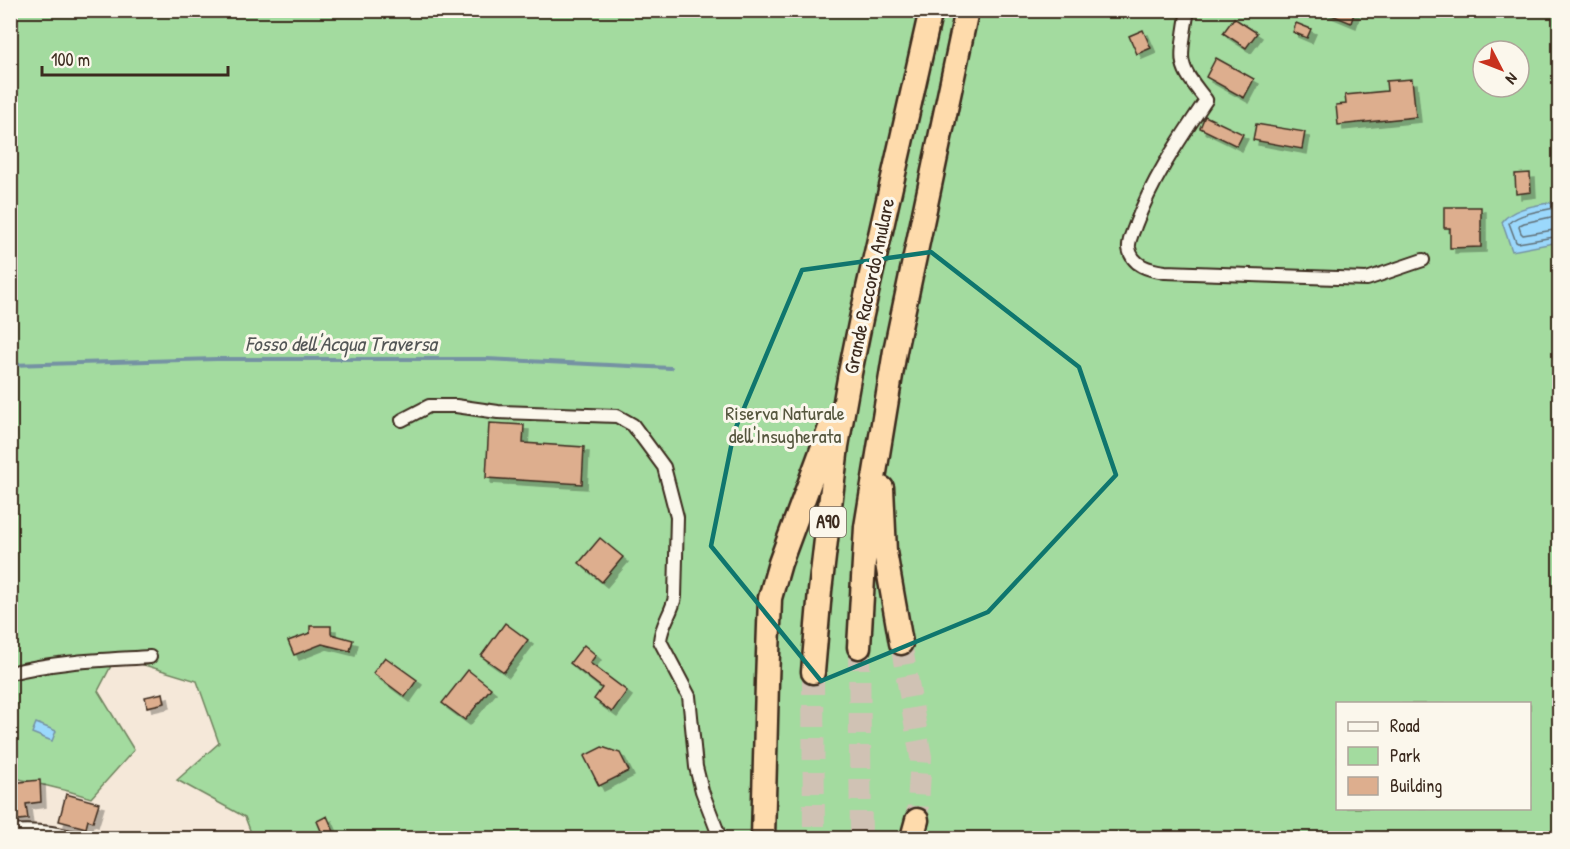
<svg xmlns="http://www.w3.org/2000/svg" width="1570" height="849" font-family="'Patrick Hand',sans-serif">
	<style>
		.green { fill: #a3db9f; stroke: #6f825e; stroke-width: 1.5; fill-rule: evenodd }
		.water { fill: #9bd8fc; stroke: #7592a3; stroke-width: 1.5 }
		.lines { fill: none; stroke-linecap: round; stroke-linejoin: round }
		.shore { stroke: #617077; stroke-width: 1.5 }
		.stream { stroke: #7592a3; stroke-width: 4 }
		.building { fill: #ddae8e; stroke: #3b2a1e; stroke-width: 1.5; filter: url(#shadow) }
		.highway-tunnel { stroke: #d0c2b4; stroke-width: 22; stroke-dasharray: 22 11; stroke-linecap: butt }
		.street-casing { stroke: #3b2a1e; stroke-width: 16 }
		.highway-casing { stroke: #3b2a1e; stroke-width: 27 }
		.street { stroke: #fbf7ec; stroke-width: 12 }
		.highway { stroke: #fedbac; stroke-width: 22 }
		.marked { fill: none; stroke: #0f766e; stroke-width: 4.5; stroke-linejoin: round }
		.labels { text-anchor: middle; stroke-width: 6; stroke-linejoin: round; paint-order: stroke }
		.shield { fill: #fbf7ec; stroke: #75685c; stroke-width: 1.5 }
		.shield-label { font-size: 18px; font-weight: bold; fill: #3b2a1e }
		.street-label { font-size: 20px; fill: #3b2a1e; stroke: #fbf7ec }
		.park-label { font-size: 20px; fill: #55563e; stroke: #fbf7ec }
		.water-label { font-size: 21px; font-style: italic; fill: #535656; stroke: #fbf7ec }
	</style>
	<defs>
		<filter id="shadow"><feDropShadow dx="5" dy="5" stdDeviation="0" flood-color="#0004"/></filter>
	</defs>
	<rect width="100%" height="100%" fill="#f5e8d9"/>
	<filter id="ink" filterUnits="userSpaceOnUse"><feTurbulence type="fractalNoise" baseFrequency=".0167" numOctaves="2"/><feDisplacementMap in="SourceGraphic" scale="12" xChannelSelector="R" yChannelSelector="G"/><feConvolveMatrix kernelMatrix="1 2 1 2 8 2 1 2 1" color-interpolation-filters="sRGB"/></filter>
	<g filter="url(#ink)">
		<path class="green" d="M11,11h1548v827h-1306l-8,-21 -68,-37 42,-37 -22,-62 -56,-17 -30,2 -13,25 36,59 -43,48 -23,-7 -57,-14zM1483,51h36v36h-36zM1338,704h192v104h-192z"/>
		<path class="water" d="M1559,201v41l-47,9 -10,-29c12,-16 39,-17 57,-21z
			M36,723l20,8 -4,10 -20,-8z"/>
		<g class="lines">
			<path class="shore" d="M1560,207c-15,3 -41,6 -51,16l7,19 2,1 42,-7
				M1560,215l-36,8 -4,2 -1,2 2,6 2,2 37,-6"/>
			<path class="stream" d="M10,365l206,-6h270l185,9"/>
		</g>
		<path class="building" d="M1320,10h35l-4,13z
			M1234,18l23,15 -11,15 -23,-15z
			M1296,23l15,6 -4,9 -14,-6z
			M1143,30l8,18 -14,6 -8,-18z
			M1216,58l38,21 -10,19 -38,-21z
			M1412,79l4,38 -78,8 -2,-20 10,-1 -1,-9 42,-4 -1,-10z
			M1205,116l38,18 -6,12 -37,-18z
			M1256,124l49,8 -3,17 -49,-9z
			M1530,173l1,19 -15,2 -1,-20z
			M1444,207h37v40l-31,1v-20h-6z
			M489,423l35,2 -1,18 61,4 -2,37 -96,-6z
			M600,538l23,19 -21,25 -23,-19z
			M505,623l23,17 -24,32 -23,-16z
			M310,626h21v8l22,6 -3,11 -28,-7 -28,11 -6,-14 22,-8z
			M584,645l12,10 -6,8 37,28 -15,21 -18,-13 8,-11 -32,-25z
			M385,657l32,23 -12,17 -32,-24z
			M468,670l23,18 -26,32 -23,-17z
			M163,693l2,10 -18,4 -2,-10z
			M602,747l18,6 9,18 -30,15 -15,-30z
			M40,780l1,22 -15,2 2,15 -18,2v-38z
			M66,794l33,9 -6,19 -5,-2 -2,8 -27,-7z
			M327,816l8,18 -11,4 -7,-17z"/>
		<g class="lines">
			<path class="highway-tunnel" d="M901,643l20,114 -4,63
				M859,647l2,191
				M813,672l1,166"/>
			<g class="street-casing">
				<path id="street" d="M1188,10c-2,11 -8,44 -5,53 3,14 15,26 23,37 -28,42 -53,78 -71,126 -2,6 -7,15 -6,22 3,18 21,22 36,24l202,7 56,-19
					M402,420l27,-14h27l42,6 119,4 16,9 31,42 13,50 -2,80c-3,16 -14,28 -15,44l29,55 7,71 6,24 18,47
					M10,673c46,-12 93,-13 140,-16
					M10,832c22,-2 44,0 65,6"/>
			</g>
			<g class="highway-casing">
				<path id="highway" d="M882,488l3,64 16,91
					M859,647l7,-120 29,-176 72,-341
					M813,672l7,-81 17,-145 13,-73 11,-54 70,-309
					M763,838l4,-156 3,-84 10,-35 51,-138
					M912,838l5,-18"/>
			</g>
			<use href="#street" class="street"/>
			<use href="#highway" class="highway"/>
		</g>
	</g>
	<path class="marked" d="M931,252l148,115 37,108 -128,137 -167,69 -110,-135 23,-114 68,-162z"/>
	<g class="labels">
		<rect class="shield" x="810" y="507" width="36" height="30" rx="4.5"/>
		<g class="shield-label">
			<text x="828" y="528">A90</text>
		</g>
		<g class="street-label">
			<text transform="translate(869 286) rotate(-78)" y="7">Grande Raccordo Anulare</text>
		</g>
		<g class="park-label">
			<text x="785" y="420">Riserva Naturale<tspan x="785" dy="23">dell'Insugherata</tspan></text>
		</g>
		<g class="water-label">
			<text x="341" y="351">Fosso dell'Acqua Traversa</text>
		</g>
	</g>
	<rect width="1570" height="849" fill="none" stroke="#fbf7ec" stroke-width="36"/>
	<rect x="18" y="18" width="1534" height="813" fill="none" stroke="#3b2a1e" stroke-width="2" filter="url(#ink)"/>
	<rect x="1336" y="702" width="195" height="108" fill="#fbf7ec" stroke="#aea59a" stroke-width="1.5"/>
	<rect x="1348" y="722" width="30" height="9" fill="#fbf7ec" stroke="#aea59a" stroke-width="1.5"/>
	<text x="1390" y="732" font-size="18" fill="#3b2a1e">Road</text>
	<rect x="1348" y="747" width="30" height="18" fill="#a3db9f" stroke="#aea59a" stroke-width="1.5"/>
	<text x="1390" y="762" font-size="18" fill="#3b2a1e">Park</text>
	<rect x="1348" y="777" width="30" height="18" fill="#ddae8e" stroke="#aea59a" stroke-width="1.5"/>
	<text x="1390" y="792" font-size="18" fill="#3b2a1e">Building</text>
	<g transform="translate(1501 69) rotate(132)"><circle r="28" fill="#fbf7ec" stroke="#aea59a" stroke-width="1.5"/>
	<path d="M0-4.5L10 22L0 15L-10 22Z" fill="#c8321e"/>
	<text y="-9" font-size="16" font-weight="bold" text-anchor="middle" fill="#3b2a1e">N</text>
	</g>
	<path d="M42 66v9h186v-9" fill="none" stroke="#3b2a1e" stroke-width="3"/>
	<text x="51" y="66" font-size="18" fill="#3b2a1e" stroke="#fbf7ec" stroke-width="4.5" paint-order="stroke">100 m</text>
</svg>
